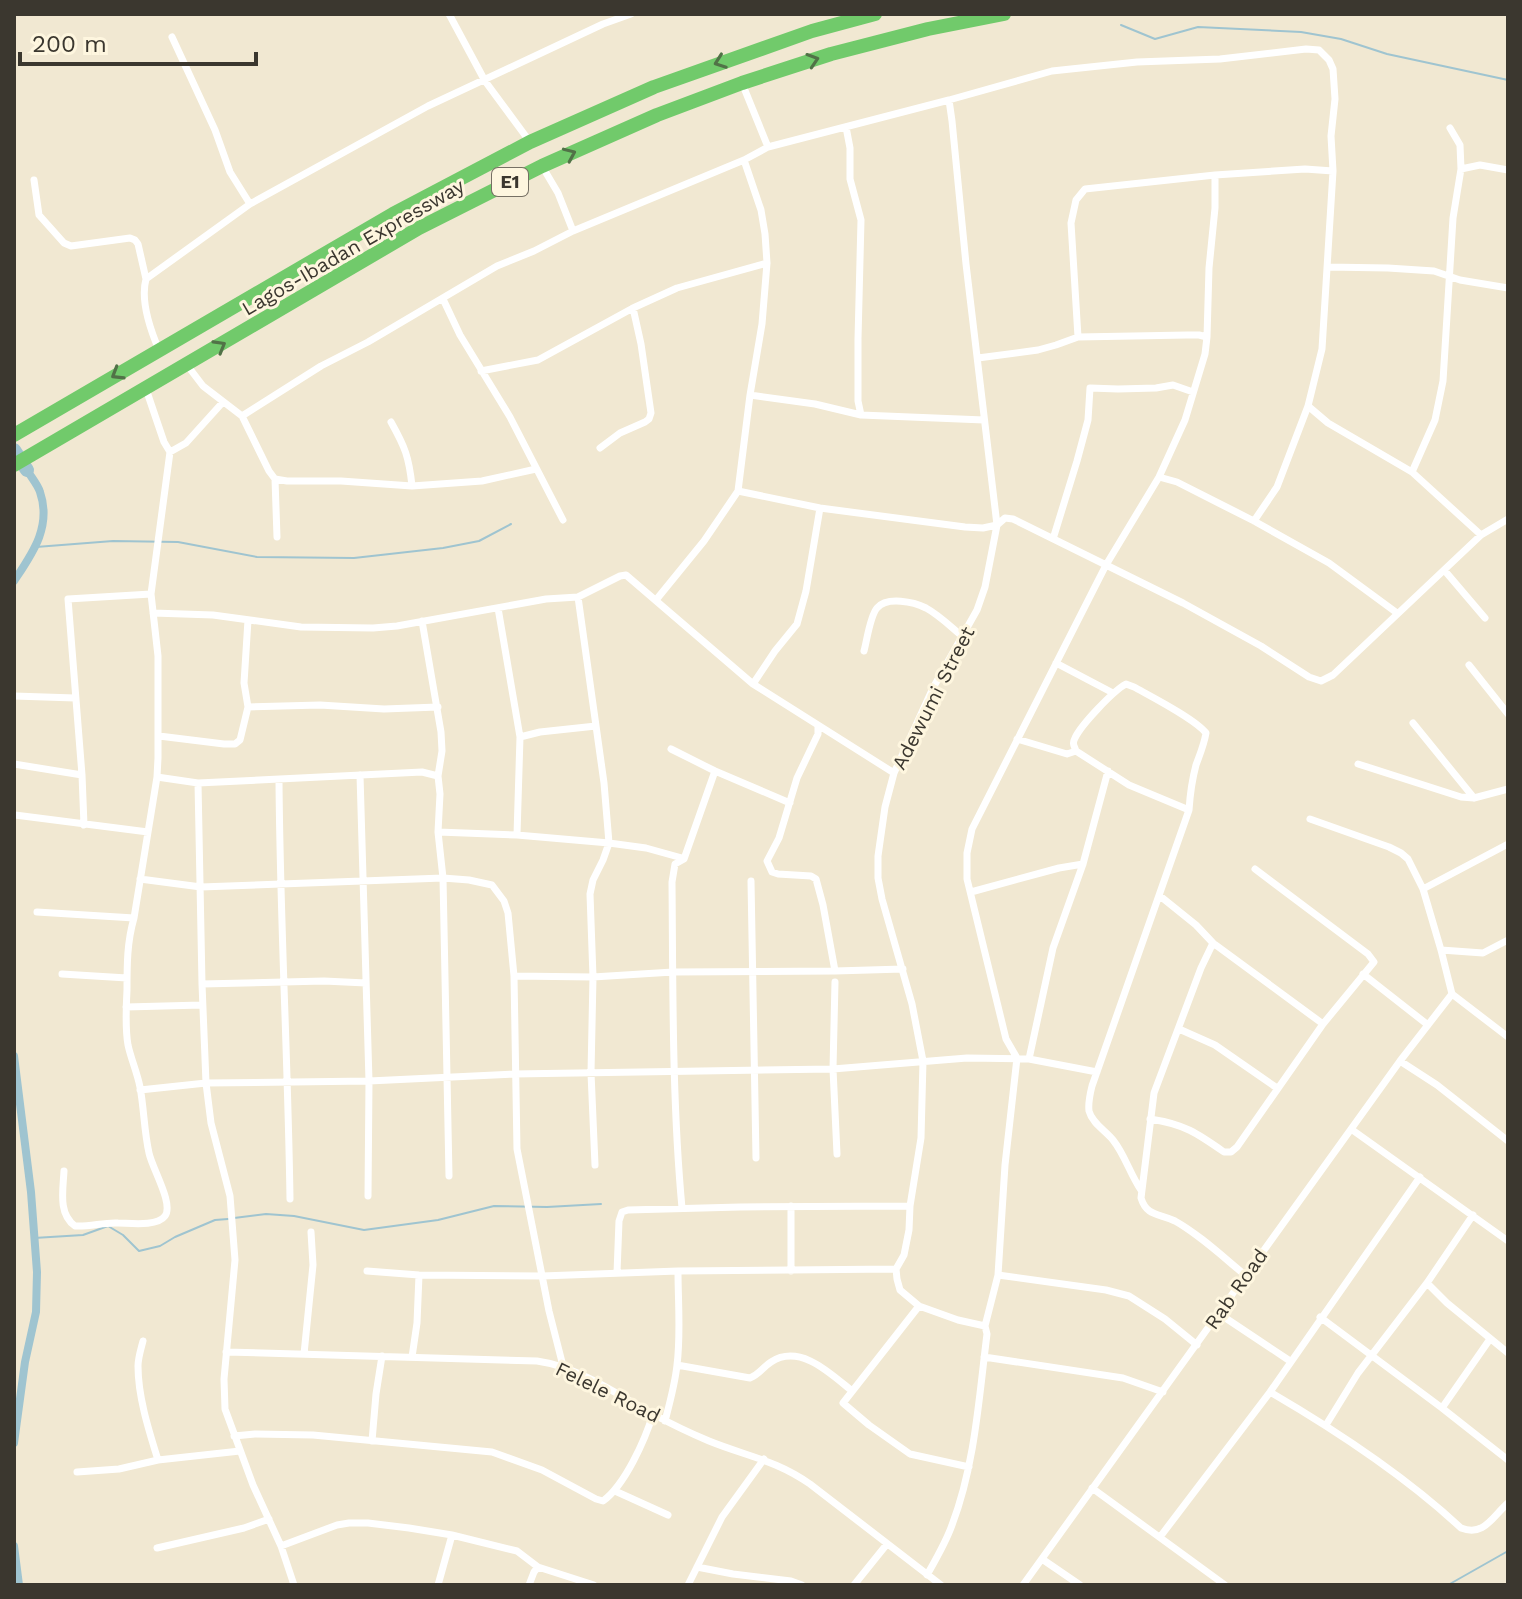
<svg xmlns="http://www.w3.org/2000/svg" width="1522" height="1599" font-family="'Work Sans',sans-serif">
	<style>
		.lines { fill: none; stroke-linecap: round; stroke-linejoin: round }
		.stream { stroke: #9fc4d0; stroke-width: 2 }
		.canal { stroke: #9fc4d0; stroke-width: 8 }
		.river { stroke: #9fc4d0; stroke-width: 14 }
		.minor { stroke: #fff; stroke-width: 7 }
		.motorway { stroke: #71ca6b; stroke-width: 14 }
		.oneway { stroke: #517247 }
		.labels { text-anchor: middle; stroke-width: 6; stroke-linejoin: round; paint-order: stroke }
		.shield { fill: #fef6df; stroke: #767064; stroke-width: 2 }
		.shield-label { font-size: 18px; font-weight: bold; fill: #3b372f }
		.street-label { font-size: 20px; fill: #3b372f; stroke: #fef6df }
	</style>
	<rect width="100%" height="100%" fill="#f1e8d2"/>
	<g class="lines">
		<path class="stream" d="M1121,25l34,14 43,-12 103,5 40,7 46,15 121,26
			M36,547l77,-6 65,1 79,15 97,1 89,-10 36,-7 32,-17
			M234,1218l32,-4 28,2 70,14 74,-10 56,-14 53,1 54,-3
			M34,1238l49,-3 25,-9 15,9 16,16 21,-5 15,-9 40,-17 13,-1
			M1448,1585l60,-34"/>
		<path class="canal" d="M14,581c18,-27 38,-54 26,-89 -2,-7 -9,-15 -13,-22
			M14,1056l17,136 6,80 -1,40 -11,50 -11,81
			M14,1546l5,39"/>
		<path class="river" d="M14,450l13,20"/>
		<path class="minor" d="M449,14l36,67 45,61
			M172,37l43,93 15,42 20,32
			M742,83l26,64 181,-47 3,21 14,143 31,261 -12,62 -8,23 -44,78 -39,85 -9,34 -7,49v22l4,21 30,105 11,57 -2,77 -11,68 -1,24 -5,25 -8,14 1,10 3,11 19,16 39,14 27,6 2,8c-8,63 -12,131 -35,191 -6,17 -16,34 -25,50
			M949,100l103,-29 85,-9 83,-3 86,-10 13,1 10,10 4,9 2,30 -4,37 2,35 -11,178 -14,57 -31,81 -23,34
			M846,127l4,21v31l11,41 -3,119v62l3,14
			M542,166l16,27 15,38
			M1461,169l19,-4 28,5
			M34,180l5,35 25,28 7,3 59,-8 5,2 3,4 8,35
			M1327,267l61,1 46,3 26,9 48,8
			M443,299l17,36 50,82 53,103
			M1078,337l-7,-114 5,-23 9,-11 130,-14 90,-6 28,2
			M159,350c-9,-21 -19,-49 -13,-71l104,-75 178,-98 175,-82 28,-10
			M978,358l60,-8 18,-5 22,-8 109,-2h12l8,2
			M187,365l16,21 39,30 27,55 6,8 2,58
			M481,371l57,-11 95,-52 44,-20 90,-25
			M750,395l65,9 46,11 123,5
			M1308,406l20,17 84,49 69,63
			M242,416l79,-50 47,-24 129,-76 37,-15 39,-20 171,-71 24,-13
			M391,422c14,25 18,35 21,64
			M600,448l20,-15 25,-11 4,-3 2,-6 -10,-69 -8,-36
			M170,452l16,-9 37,-41
			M1412,472l23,-52 8,-39 10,-163 8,-49 -1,-24 -10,-17
			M1159,477l18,5 77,39 75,42 68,50
			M275,479l12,2h54l71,5 70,-5 54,-12
			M738,491l82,17 145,19 18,1 14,-3 8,-7 8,1 170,84 78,43 48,31 12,4 12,-6 148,-140 27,-16
			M1053,539l24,-78 11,-41 2,-32 28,1 38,-1 17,-3 20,7
			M1445,571l40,47
			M578,597l26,186 5,60 -6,17 -10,20 -3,14 3,83 -2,96 4,92
			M656,600l48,-59 34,-50 12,-96 12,-71 5,-61 -2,-29 -4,-24 -17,-50
			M498,608l22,129 -3,98
			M153,613l60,2 88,12 72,1 24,-2 149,-27 32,-2 42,-21 6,-1 127,109 141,89
			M422,621l19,111 1,19 -4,25 2,18 -2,38 5,46 6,298
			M864,651c3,-11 6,-35 13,-43 10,-12 37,-6 49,0 13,7 25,19 36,28
			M1056,663l57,30
			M1469,665l39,49
			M753,684l22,-33 22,-27 9,-33 14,-83
			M14,696l61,2
			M248,707l72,-2 64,4 54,-2
			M1413,723l61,75
			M818,726v8l-21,44 -18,60 -12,23 5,11 6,2 33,2 5,3 7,26 12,66
			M159,736l65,8h11l5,-4 8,-33 -4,-24 4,-63
			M520,737l20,-5 56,-6
			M1017,739l50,15 9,-3 53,34 60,25
			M671,749l44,22 75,32
			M1076,751c-2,-6 -4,-7 -1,-13 6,-13 38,-47 51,-54l8,3c18,10 61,32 72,46 -2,12 -6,21 -10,32 -4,15 -6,30 -7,45l-97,276c-2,8 -4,17 -3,25 3,12 17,20 24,29 12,15 17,34 28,50
			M14,764l68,11
			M1358,764l103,33 13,1 34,-9
			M360,775l9,306 -1,115
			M157,777l41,6 224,-11 16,4
			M279,781c1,139 9,279 11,418
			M198,783l4,201 4,99 5,40 19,73 5,64 -11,119 1,30 28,76 28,61 13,39
			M15,815l133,17
			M1310,819l79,28 12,6 7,6 15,30 18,61 11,44 56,43
			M84,825l-2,-50 -14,-176 83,-5
			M438,832l79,3 92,8 37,5 36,10
			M140,879l61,8 242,-9 26,2 23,5 12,16 4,12 6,63 3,173 32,162 14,55
			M751,881l5,277
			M1423,889l85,-45
			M971,892l88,-24 24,-4
			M1160,896l36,29 17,18 110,81
			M37,912l97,6
			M1213,943l-12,25 -47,125 -13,105c6,19 18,15 34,23 25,14 48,36 70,54
			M1441,950l42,3 25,-13
			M62,974l65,4
			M1363,974l65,51
			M514,976l79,1 80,-5 162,-1 68,-2
			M835,982l-2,87 4,85
			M202,984l122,-3 42,2
			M126,1007l76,-2
			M1179,1029l36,16 62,43
			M1029,1059l24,-111 30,-84 25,-93
			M1400,1061l37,24 71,56
			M140,1090l66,-7 163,-2 145,-7 319,-5 134,-11 62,1 68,13
			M1150,1119c34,5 47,14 74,33h7l6,-5 86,-123 51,-62 -6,-8 -113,-85
			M1351,1129l157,112
			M64,1171c-1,19 -6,43 11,55 15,1 29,-4 43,-3 11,0 39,4 47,-7 9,-12 -13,-48 -16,-63 -5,-22 -5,-45 -9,-66 -3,-15 -9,-28 -12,-42 -3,-17 -2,-37 -1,-55 0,-25 0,-48 7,-72l23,-141 1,-19v-102l-7,-62 19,-142 -6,-10 -18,-53
			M791,1206v65
			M682,1208c-10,-108 -9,-217 -10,-326l3,-18 9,-5 31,-88
			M367,1271l52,4 123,1 136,-5 218,-2
			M617,1273l2,-52 3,-9 6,-2 112,-3 170,-1
			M998,1275l108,15 23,6 36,23 32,26
			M1427,1283l20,20 61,50
			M919,1306l-76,97 26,22 41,29 59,13
			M1218,1313l72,48
			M1320,1317l122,91 66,52
			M985,1326l13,-51 7,-110 12,-107 -11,-19 -39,-160v-26l5,-24 134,-264 53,-88 26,-57 20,-66 2,-17 2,-69 6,-60v-33
			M143,1341c-2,8 -5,17 -5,25 0,31 11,65 20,94
			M226,1352l311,9c42,6 79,33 116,53 18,10 37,19 56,27 37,15 67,19 101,43l131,101
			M304,1354l9,-89 -2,-33
			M412,1357l5,-34 2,-48
			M984,1357l139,21 40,14
			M677,1365l73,13c10,-4 13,-11 21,-16 29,-19 60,12 81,29
			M1270,1392c67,39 134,83 191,136 23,9 31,-11 47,-25
			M1442,1408l48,-69
			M665,1421c5,-19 10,-37 12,-56 4,-31 1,-63 1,-94
			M1326,1425l32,-52 69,-90 46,-68
			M234,1436l21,-2 58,1 179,17 50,18 54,29 7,2c22,-16 42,-61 50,-87
			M372,1441l4,-47 6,-38
			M77,1472l42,-3 39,-9 82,-9
			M1092,1488l133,97
			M615,1491l53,24
			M1160,1537l110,-145 150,-215
			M281,1546l56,-21 12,-2h19l41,5 43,7 65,16 21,16 56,18
			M157,1548l87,-20 25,-9
			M1042,1559l38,26
			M697,1567l36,7 58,7 11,4
			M438,1585l14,-50
			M529,1585l5,-13 4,-5
			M688,1585l34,-68 42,-58
			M854,1585l33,-41
			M1023,1585l377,-524 52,-67"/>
		<path class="motorway" d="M14,435l379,-221 137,-72 124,-55 158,-56 63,-17
			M14,465l405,-237 123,-62 115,-51 85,-32 89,-29 97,-25 76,-15"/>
	</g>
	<defs><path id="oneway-chevron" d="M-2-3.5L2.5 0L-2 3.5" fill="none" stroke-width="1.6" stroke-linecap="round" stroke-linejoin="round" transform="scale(2)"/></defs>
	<g class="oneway">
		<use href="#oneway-chevron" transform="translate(813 60) rotate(-18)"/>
		<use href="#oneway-chevron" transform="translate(720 62) rotate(160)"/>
		<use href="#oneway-chevron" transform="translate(570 154) rotate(-24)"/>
		<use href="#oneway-chevron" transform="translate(220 346) rotate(-30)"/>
		<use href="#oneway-chevron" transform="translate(117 374) rotate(149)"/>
	</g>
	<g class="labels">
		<rect class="shield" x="492" y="168" width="36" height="28" rx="6"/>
		<g class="shield-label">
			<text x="510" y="188">E1</text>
		</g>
		<g class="street-label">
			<text transform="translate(353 247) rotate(-30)" y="7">Lagos-Ibadan Expressway</text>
			<text transform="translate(933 698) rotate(-63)" y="7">Adewumi Street</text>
			<text transform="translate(1236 1289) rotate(-55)" y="7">Rab Road</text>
			<text transform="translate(608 1392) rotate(26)" y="7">Felele Road</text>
		</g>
	</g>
	<rect width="1522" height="1599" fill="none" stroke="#3b372f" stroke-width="32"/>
	<path d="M20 52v12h236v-12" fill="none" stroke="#3b372f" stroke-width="4"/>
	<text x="32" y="52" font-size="24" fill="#3b372f" stroke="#fef6df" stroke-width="6" paint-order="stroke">200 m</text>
</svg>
